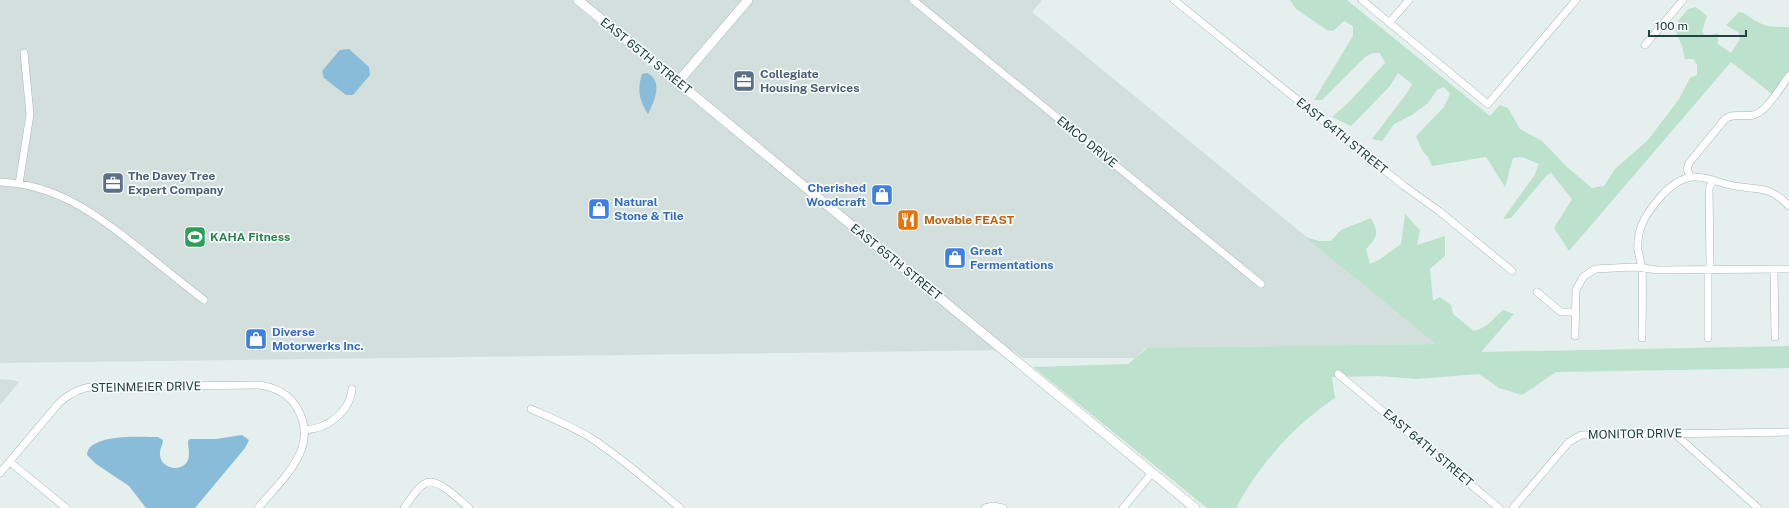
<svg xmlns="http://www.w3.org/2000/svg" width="1789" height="508" font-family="'Public Sans',sans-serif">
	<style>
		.built { fill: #d3dfdd }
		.green { fill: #bce2ce }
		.water { fill: #89bcd8 }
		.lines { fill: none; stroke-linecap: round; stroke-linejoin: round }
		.minor-casing { stroke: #a7b8b6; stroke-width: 8 }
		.tertiary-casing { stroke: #a7b8b6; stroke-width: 10 }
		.minor { stroke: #fff; stroke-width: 7 }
		.tertiary { stroke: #fff; stroke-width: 9 }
		.labels { text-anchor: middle; stroke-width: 3.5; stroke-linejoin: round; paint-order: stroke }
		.street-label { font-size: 12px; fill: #224341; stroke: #f6fbf9 }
		.service-label { font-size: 12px; font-weight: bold; fill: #4e5e75; stroke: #f6fbf9; text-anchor: start }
		.shop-label { font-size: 12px; font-weight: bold; fill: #366cbe; stroke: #f6fbf9; text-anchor: start }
		.food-label { font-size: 12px; font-weight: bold; fill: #c56008; stroke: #f6fbf9; text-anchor: start }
		.leisure-label { font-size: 12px; font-weight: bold; fill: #27864d; stroke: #f6fbf9; text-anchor: start }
	</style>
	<rect width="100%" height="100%" fill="#e5efed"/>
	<path class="built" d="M0,0h1042l-10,12 405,332 -209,3 -2,2 -81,-1 -10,10h-113l-9,-8 -1013,13z
		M0,379l13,1 6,2 -19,23z"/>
	<path class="green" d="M1290,0h57l143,116 10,-11 8,3 12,21 22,12 25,26 25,21 12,-2 11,-17 33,-29 31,-41 11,-21 7,-3v-11l-4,-5h-8l-3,-13 -6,-14 2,-11 10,-12 8,-2 11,9 -5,15 4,6 12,-4v11l13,9 9,-14 -2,-7 -12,-7 13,-13c8,1 11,7 19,10 10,6 20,5 31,5v54l-12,17 -46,-36 -162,189 -15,-23 18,-29 -21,-26 -5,3 -35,42 -8,1 31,-43 5,-12 -17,-7 -9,1 -8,29 -19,-30 -54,9 -4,-9 -5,-5 -7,-16 28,-29 6,-13 -6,-7 -7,3 -9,13 -16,12 -18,9 -12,17 -10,-2 35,-46 5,-9 -14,-11 -8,13 -39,40 -19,-9 16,-14 37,-40 -5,-10h-7l-8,4 -43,43h-8l39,-64v-10l-9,-5 -11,10 -6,-1 -31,-21z
		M1405,214l15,16 -3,15 28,-9v20l-15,13 3,32 7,-4 11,8 2,9 21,17c15,-4 18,-12 29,-21l11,4 -33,38 308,-6v22l-233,4 -34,23 -23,-7 -20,-14 -62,5 -39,-3 -46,1 3,21c-41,27 -76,67 -99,110h-29l-174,-141 95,-3 19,-16 289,-4 -131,-107 14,4h12l10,-11 30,-12c8,16 7,18 -5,31l4,15 9,-4 22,-16z"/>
	<path class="water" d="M349,49l20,18 1,8 -17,20h-7l-22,-17 -2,-7 18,-21z
		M647,73c17,8 7,29 1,41 -9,-14 -11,-24 -6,-40z
		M242,435l7,5 -4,8 -50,60h-49l-17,-22 -33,-22 -9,-9c1,-22 56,-18 71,-18l5,3c0,5 -4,10 -3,15 1,14 22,18 28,5 2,-6 0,-13 0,-19l2,-2h26z"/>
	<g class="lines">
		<g class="minor-casing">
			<path id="minor" d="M913,0l348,284
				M1174,0l230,186 35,25 73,60
				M1362,0l126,104 88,-104
				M1389,23l20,-23
				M1645,45l38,-45
				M1690,176l-3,-7 2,-6 36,-44c7,-6 19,-2 28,-4 13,-2 28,-29 36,-39
				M0,182c56,2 98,33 140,67 21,17 42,34 64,51
				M19,184l11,-70 -6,-61
				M1774,269l1,68
				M1537,292l24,20h14
				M1575,336l1,-46 7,-13 12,-8 38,-2 26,3 130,-1
				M1642,338c0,-23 1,-46 0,-70 -1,-6 -3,-12 -4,-18 -2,-23 10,-39 25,-56 23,-23 34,-19 63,-10 28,8 41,-2 63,22
				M1708,338v-63l2,-10 -1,-76 4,-9
				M1338,374l161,134
				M531,409c20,9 41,17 60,29 31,20 60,46 89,70
				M305,430c22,-1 45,-18 47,-41
				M1675,434l83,74
				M10,462l56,46
				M0,473l59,-70c10,-9 22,-16 35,-16l165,-2c15,2 30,9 38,23 24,40 -16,72 -39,100
				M404,508c6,-8 12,-19 20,-24 12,-9 36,17 45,24
				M985,508l8,-2 10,2
				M1123,508l29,-35
				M1513,508l56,-66 12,-7 208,-3"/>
		</g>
		<g class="tertiary-casing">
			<path id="tertiary" d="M578,0l617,508
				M678,82l70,-82"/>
		</g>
		<use href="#minor" class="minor"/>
		<use href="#tertiary" class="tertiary"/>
	</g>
	<defs>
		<g id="office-square" transform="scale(1.15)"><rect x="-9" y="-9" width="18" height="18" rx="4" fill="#5c6f8a" stroke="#f6fbf9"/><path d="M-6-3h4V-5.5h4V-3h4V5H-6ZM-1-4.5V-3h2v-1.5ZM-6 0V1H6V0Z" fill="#fff"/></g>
		<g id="shop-square" transform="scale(1.15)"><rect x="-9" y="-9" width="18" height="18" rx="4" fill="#3f7fe0" stroke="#f6fbf9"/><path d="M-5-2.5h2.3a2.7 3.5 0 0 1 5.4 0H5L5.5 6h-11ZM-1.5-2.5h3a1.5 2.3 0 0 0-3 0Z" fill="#fff"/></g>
		<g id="restaurant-square" transform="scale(1.15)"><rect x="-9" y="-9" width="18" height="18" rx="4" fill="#e8710a" stroke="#f6fbf9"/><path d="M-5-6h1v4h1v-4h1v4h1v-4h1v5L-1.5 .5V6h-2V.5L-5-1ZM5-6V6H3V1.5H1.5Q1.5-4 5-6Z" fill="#fff"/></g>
		<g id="stadium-square" transform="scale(1.15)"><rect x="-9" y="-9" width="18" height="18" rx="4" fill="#2e9e5b" stroke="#f6fbf9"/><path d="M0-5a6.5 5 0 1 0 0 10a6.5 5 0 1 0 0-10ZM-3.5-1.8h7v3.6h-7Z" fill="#fff"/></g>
	</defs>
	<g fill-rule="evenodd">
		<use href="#office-square" x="744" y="81"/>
		<use href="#office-square" x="113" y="183"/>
		<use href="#shop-square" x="882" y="195"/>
		<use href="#shop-square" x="599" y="209"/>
		<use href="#restaurant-square" x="908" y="220"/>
		<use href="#stadium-square" x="195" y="237"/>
		<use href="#shop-square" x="955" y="258"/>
		<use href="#shop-square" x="256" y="339"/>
	</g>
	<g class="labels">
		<g class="street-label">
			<text transform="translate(646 56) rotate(39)" y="4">EAST 65TH STREET</text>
			<text transform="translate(1342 136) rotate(39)" y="4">EAST 64TH STREET</text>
			<text transform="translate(1087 142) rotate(39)" y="4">EMCO DRIVE</text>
			<text transform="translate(896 262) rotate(39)" y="4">EAST 65TH STREET</text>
			<text transform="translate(146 387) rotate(-1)" y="4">STEINMEIER DRIVE</text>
			<text transform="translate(1635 434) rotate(-1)" y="4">MONITOR DRIVE</text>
			<text transform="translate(1428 448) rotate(40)" y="4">EAST 64TH STREET</text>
		</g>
		<g class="service-label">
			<text x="760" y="78">Collegiate<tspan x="760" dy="14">Housing Services</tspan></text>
			<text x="128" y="180">The Davey Tree<tspan x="128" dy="14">Expert Company</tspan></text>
		</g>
		<g class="shop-label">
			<text x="866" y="192" text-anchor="end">Cherished<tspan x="866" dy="14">Woodcraft</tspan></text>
			<text x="614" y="206">Natural<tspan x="614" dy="14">Stone &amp; Tile</tspan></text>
			<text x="970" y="255">Great<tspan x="970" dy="14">Fermentations</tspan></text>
			<text x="272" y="336">Diverse<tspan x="272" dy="14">Motorwerks Inc.</tspan></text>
		</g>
		<g class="food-label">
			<text x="924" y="224">Movable FEAST</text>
		</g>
		<g class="leisure-label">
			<text x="210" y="241">KAHA Fitness</text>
		</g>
	</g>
	<path d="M1649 30v6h97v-6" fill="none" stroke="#224341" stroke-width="2"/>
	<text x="1655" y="30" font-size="12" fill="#224341" stroke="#f6fbf9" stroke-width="3" paint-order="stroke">100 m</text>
</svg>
